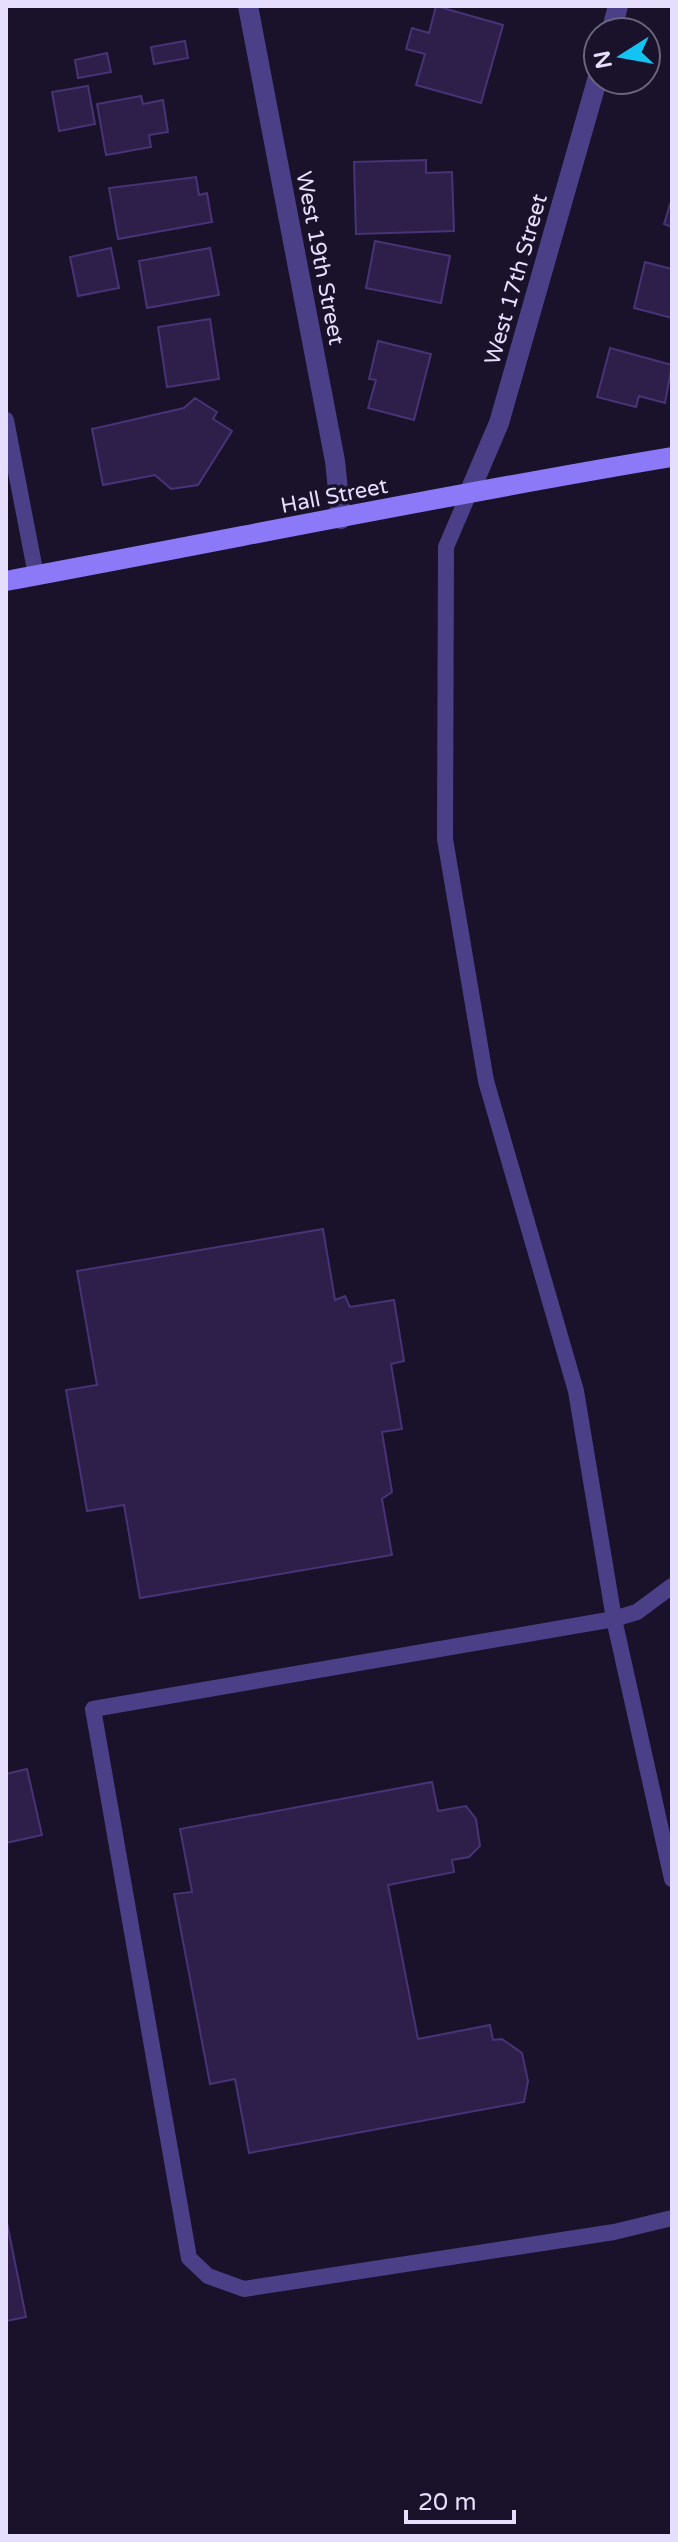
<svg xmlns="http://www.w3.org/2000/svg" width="678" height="2542" font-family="'Varela Round',sans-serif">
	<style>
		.building { fill: #2d1f4a; stroke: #473375; stroke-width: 2 }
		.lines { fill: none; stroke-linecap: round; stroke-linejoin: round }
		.lane { stroke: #4b4087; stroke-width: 16 }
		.street { stroke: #4b4087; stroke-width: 20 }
		.secondary { stroke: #8b79f8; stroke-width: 20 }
		.labels { text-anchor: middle; stroke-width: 7; stroke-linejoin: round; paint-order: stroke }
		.street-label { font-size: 22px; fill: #e5defd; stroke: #19122a }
	</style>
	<rect width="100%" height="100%" fill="#19122a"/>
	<path class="building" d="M436,6l67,19 -22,78 -65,-18 9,-31 -19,-5 6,-21 17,5z
		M185,41l3,17 -34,6 -3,-17z
		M107,53l4,19 -33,6 -3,-18z
		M88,86l7,38 -36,7 -7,-39z
		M141,96l2,8 20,-4 5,32 -19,3 2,12 -45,8 -9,-51z
		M426,160v13l26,-1 2,59 -98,3 -2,-72z
		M196,177l3,18 8,-2 5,29 -94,17 -9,-51z
		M672,198v29l-8,-3z
		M375,241l75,15 -9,47 -75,-15z
		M111,248l8,40 -41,8 -8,-39z
		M210,248l9,47 -72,13 -8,-47z
		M645,262l27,7v49l-38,-10z
		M210,319l9,60 -52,8 -9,-60z
		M378,341l53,13 -17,66 -46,-12 8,-28 -7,-1z
		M610,348l62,17 -7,38 -26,-7 -3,11 -39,-10z
		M195,398l22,14 -4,7 19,12 -34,54 -27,4 -16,-14 -52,10 -11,-56 92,-21z
		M323,1229l12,71 10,-4 5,11 44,-7 10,61 -13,3 11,65 -20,3 10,60 -10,7 10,56 -252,43 -16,-93 -37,6 -21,-121 31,-5 -20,-114z
		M27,1769l15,66 -36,8v-69z
		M432,1782l6,29 28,-5 10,13 4,27 -11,11 -17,3 2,12 -66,13 30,154 72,-14 3,15 9,-1 20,14 6,28 -4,21 -275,51 -14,-74 -25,5 -36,-190 18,-2 -12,-63z
		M6,2218l20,99 -20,4z"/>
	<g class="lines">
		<path class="lane" d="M6,420l30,155
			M470,491l-24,56 -1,292 41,242 90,310 38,228 58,260
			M672,1586l-35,26 -23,7 -521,90 96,549 19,18 36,13 370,-57 58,-14"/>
		<path class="street" d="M248,6l87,455 6,58
			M611,32l7,-26
			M470,491l29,-68 99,-346"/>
		<path class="secondary" d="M6,581c222,-41 443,-87 666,-124"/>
	</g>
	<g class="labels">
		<g class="street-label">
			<text transform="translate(321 258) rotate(79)" y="8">West 19th Street</text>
			<text transform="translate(515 279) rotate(-74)" y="8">West 17th Street</text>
			<text transform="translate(334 495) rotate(-11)" y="8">Hall Street</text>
		</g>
	</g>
	<rect width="678" height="2542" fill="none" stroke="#e5defd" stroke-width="16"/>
	<g transform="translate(622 56) rotate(259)"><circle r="38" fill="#19122a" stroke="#6b647e" stroke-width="2"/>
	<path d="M0-6L14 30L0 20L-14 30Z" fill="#13c4f3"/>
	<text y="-12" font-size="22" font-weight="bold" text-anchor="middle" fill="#e5defd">N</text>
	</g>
	<path d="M406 2510v12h108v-12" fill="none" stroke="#e5defd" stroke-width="4"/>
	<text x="418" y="2510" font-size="24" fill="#e5defd" stroke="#19122a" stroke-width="6" paint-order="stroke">20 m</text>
</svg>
